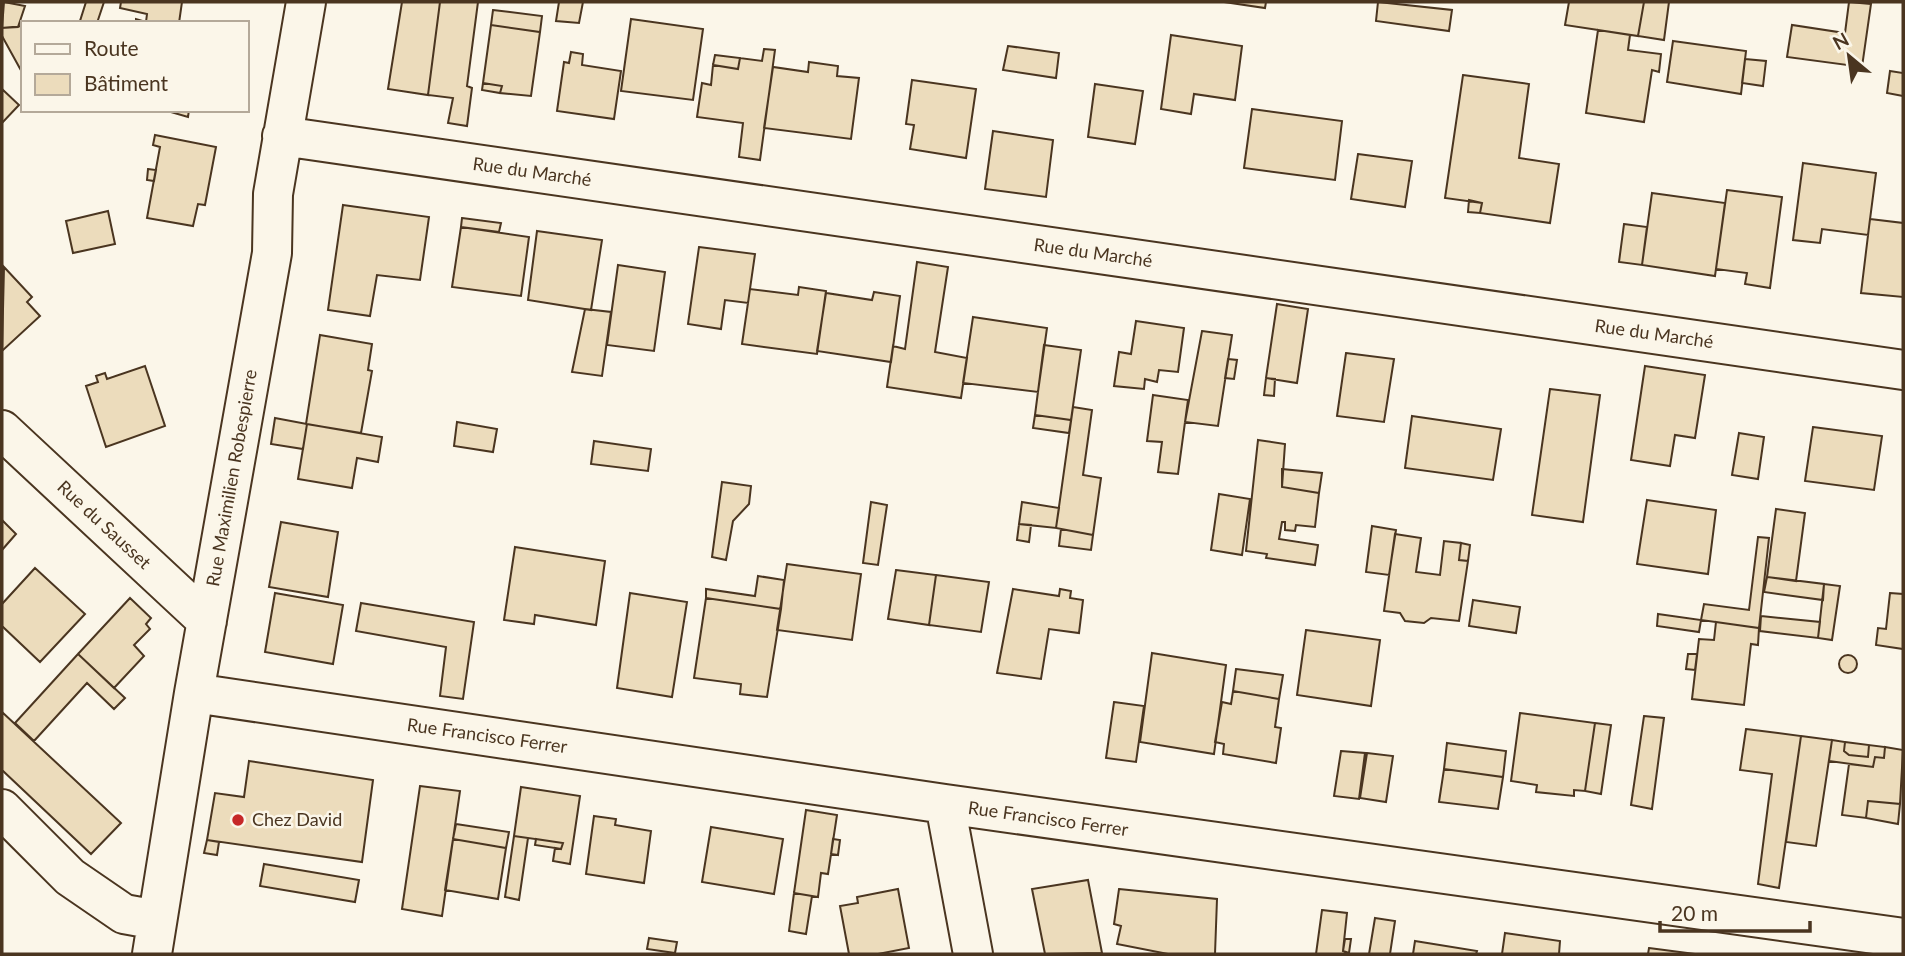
<svg xmlns="http://www.w3.org/2000/svg" width="1905" height="956" font-family="Lato,sans-serif">
	<style>
		.building { fill: #ecdcbc; stroke: #4a3520; stroke-width: 2 }
		.lines { fill: none; stroke-linecap: round; stroke-linejoin: round }
		.minor-casing { stroke: #4a3520; stroke-width: 42 }
		.minor { stroke: #fbf6e9; stroke-width: 38 }
		.poi-dot { fill: #c62828; stroke: #fbf6e9; stroke-width: 2.5 }
		.labels { text-anchor: middle; stroke-width: 5; stroke-linejoin: round; paint-order: stroke }
		.street-label { font-size: 18px; fill: #4a3520; stroke: #fbf6e9 }
		.poi-label { font-size: 18px; fill: #4a3520; stroke: #fbf6e9; text-anchor: start }
	</style>
	<rect width="100%" height="100%" fill="#fbf6e9"/>
	<path class="building" d="M4,2l21,4 -7,21 -16,1z
		M86,2h18l-7,21 -17,-2z
		M121,2h61l-3,21h-43v-4l10,3 1,-8 -27,-6z
		M402,2h38l-12,93 -40,-6z
		M440,2h38l-11,84 5,2 -5,38 -19,-3 5,-25 -25,-3z
		M559,2h24l-4,21 -23,-2z
		M1224,2h42l-1,6z
		M1378,2l74,8 -3,21 -73,-10z
		M1569,2h75l-6,34 -73,-11z
		M1644,2h25l-5,38 -26,-4z
		M1849,2l22,2 -9,63 -75,-10 5,-32 53,8z
		M493,10l49,6 -2,16 -49,-7z
		M631,19l72,10 -10,71 -72,-9z
		M491,25l49,7 -9,64 -31,-3 2,-7 -19,-3z
		M23,26v48l-21,-38v-8z
		M1598,30l32,5 -2,15 33,4 -2,18 -7,-2 -8,52 -58,-9z
		M1171,35l71,11 -7,54 -41,-6 -3,20 -30,-5z
		M1673,41l73,10 -5,43 -74,-12z
		M1008,46l51,7 -3,25 -53,-8z
		M764,49l11,1 -15,110 -21,-3 4,-34 -46,-6 5,-34 9,2 2,-20 25,4 2,-11 22,3z
		M571,52l12,2 -1,11 39,6 -7,48 -57,-8 7,-49 5,1z
		M715,55l25,3 -2,11 -25,-4z
		M1745,59l21,2 -3,25 -21,-3z
		M809,62l29,4 -1,10 22,2 -8,61 -87,-11 9,-61 35,5z
		M1890,71l13,2v23l-16,-3z
		M1463,75l66,9 -10,74 40,6 -9,59 -70,-10 2,-10 -37,-5z
		M912,80l64,9 -10,69 -56,-9 4,-24 -8,-1z
		M483,83l19,3 -2,7 -18,-3z
		M1095,84l48,7 -8,53 -47,-7z
		M2,89l17,16 -17,18z
		M1252,109l90,12 -7,59 -91,-12z
		M164,110h25l-1,7z
		M993,131l60,9 -7,57 -61,-8z
		M155,135l61,12 -11,58 -7,-1 -5,22 -46,-8 13,-71 -7,-2z
		M1358,154l54,7 -7,46 -54,-8z
		M1803,163l73,10 -8,62 -46,-6 -2,14 -27,-3z
		M148,169l8,1 -2,11 -7,-1z
		M1727,190l55,7 -12,91 -25,-4 2,-11 -31,-4z
		M1652,193l73,10 -10,73 -73,-11z
		M1469,200l13,3 -2,10 -12,-1z
		M343,205l86,12 -9,63 -43,-5 -7,41 -42,-6z
		M108,211l7,33 -42,9 -7,-32z
		M462,218l39,5 -2,9 -38,-5z
		M1870,219l33,4v74l-42,-4z
		M1624,224l23,3 -5,38 -23,-3z
		M461,227l68,10 -8,59 -69,-9z
		M537,231l65,9 -11,70 -63,-10z
		M699,247l56,7 -7,49 -23,-3 -4,29 -33,-5z
		M917,262l31,5 -13,85 32,6 -6,40 -74,-11 6,-41 12,3z
		M618,265l47,7 -11,79 -47,-6z
		M4,267l28,30 -5,5 13,14 -38,35z
		M799,287l27,4 -9,63 -75,-10 8,-55 48,6z
		M874,292l26,4 -9,66 -74,-11 9,-58 46,7z
		M1277,304l31,5 -11,74 -31,-5z
		M585,309l26,3 -9,64 -30,-4z
		M973,317l74,11 -9,64 -75,-9z
		M1136,321l48,7 -6,44 -19,-2 -2,12 -12,-3 -1,10 -30,-3 5,-34 12,2z
		M1202,331l30,4 -14,91 -33,-4z
		M320,335l52,9 -4,26 4,1 -11,62 -55,-9z
		M1044,345l37,5 -10,70 -36,-5z
		M1346,353l48,6 -10,63 -47,-6z
		M1228,359l9,1 -3,19 -9,-1z
		M145,366l20,60 -59,21 -20,-61 12,-4 -2,-6 9,-3 2,6z
		M1645,366l60,9 -10,63 -20,-3 -5,31 -39,-6z
		M1266,378l9,1 -1,17 -10,-1z
		M1550,389l50,6 -17,127 -51,-7z
		M1153,395l35,5 -10,74 -20,-2 4,-30 -15,-1z
		M1073,407l19,3 -9,65 18,3 -8,57 -37,-7z
		M1035,415l36,5 -2,13 -36,-5z
		M1412,416l89,13 -8,51 -88,-12z
		M275,418l32,6 -4,25 -32,-5z
		M457,422l40,7 -4,23 -39,-6z
		M307,424l75,13 -4,25 -21,-4 -5,30 -54,-9z
		M1813,427l69,9 -8,54 -69,-9z
		M1739,433l25,4 -6,42 -26,-4z
		M1258,440l27,4 -3,43 37,6 -4,34 -19,-2 -1,6 -10,-1v-8h-3l-3,17 39,6 -3,20 -49,-7 1,-4 -21,-3z
		M594,441l57,8 -3,22 -57,-7z
		M1282,469l40,4 -3,20 -37,-6z
		M722,482l29,4 -2,18 -16,17 -7,39 -14,-3z
		M1219,494l31,5 -8,56 -31,-5z
		M1647,500l69,10 -8,64 -71,-10z
		M871,502l16,3 -9,60 -15,-2z
		M1022,502l37,6 -3,20 -37,-4z
		M1776,509l29,4 -9,68 -29,-4z
		M2,520l14,14 -14,16z
		M281,522l57,10 -10,65 -59,-10z
		M1019,524l12,1 -2,17 -12,-2z
		M1372,526l24,4 -7,45 -23,-3z
		M1061,529l32,6 -2,15 -32,-4z
		M1395,534l26,4 -5,34 24,3 4,-34 17,2 -2,17 9,1 -9,60 -28,-3 -7,5 -19,-2 -5,-8 -16,-2z
		M1758,537l11,1 -10,90 -58,-8 3,-16 45,6z
		M1461,543l9,2 -2,16 -9,-1z
		M515,547l90,14 -9,64 -61,-10 -1,9 -30,-4z
		M787,564l74,10 -9,66 -75,-10z
		M35,568l50,46 -45,48 -38,-36v-22z
		M896,570l40,5 -7,50 -41,-6z
		M936,575l53,7 -8,50 -52,-7z
		M758,576l26,4 -3,29 -75,-11v-9l49,7z
		M1767,577l57,7 -1,16 -59,-8z
		M1824,584l16,2 -8,54 -14,-2z
		M1013,589l46,7 1,-7 11,2 -1,7 13,2 -4,33 -30,-4 -8,50 -44,-6z
		M275,593l68,12 -10,59 -68,-12z
		M630,593l57,9 -15,95 -55,-9z
		M1890,593l13,1v55l-27,-4 2,-17 8,1z
		M130,598l21,20 -5,6 4,5 -16,16 10,11 -30,32 -36,-34z
		M706,598l75,11 -14,88 -27,-3 1,-10 -47,-6z
		M1473,600l47,7 -4,26 -47,-7z
		M361,603l113,19 -11,77 -23,-3 6,-49 -90,-16z
		M1658,614l43,6 -2,12 -42,-6z
		M1761,616l59,6 -2,16 -58,-7z
		M1716,622l43,6 -1,17 -7,-1 -7,61 -52,-6 7,-60 15,1z
		M1306,630l74,10 -9,66 -74,-11z
		M1152,653l74,12 -12,89 -74,-12z
		M78,654l47,44 -11,11 -27,-26 -53,58 -19,-18z
		M1688,654h9l-2,16 -9,-1z
		M1839 664a9 9 0 1 1 18 0a9 9 0 1 1-18 0Z
		M1236,669l47,6 -4,24 -46,-8z
		M1233,691l46,8 -4,28 6,1 -5,35 -53,-9 1,-10 -9,-2 7,-40 9,2z
		M1114,702l30,4 -8,56 -30,-4z
		M2,712l119,111 -30,31 -89,-84z
		M1520,713l75,10 -10,68 -11,-1v6l-38,-4 1,-7 -26,-4z
		M1644,716l20,2 -12,91 -21,-4z
		M1595,723l16,2 -10,69 -16,-3z
		M1746,729l55,7 -22,152 -21,-4 14,-110 -32,-4z
		M1801,736l31,4 -16,106 -30,-4z
		M1832,740l13,2 -1,9 5,4 19,2 1,-12 16,2 -1,11 -9,-1 -2,10 -44,-6z
		M1845,742l24,3 -1,12 -19,-2 -5,-4z
		M1447,743l59,8 -3,26 -59,-8z
		M1885,747l18,3 -3,54 -32,-3 -2,17 -24,-3 7,-51 24,3 2,-10 9,1z
		M1341,751l24,2 -6,46 -25,-3z
		M1367,753l26,3 -7,46 -26,-4z
		M249,761l124,19 -11,82 -155,-22 8,-47 29,4z
		M1444,769l59,8 -5,32 -59,-7z
		M420,786l40,5 -18,125 -40,-7z
		M521,787l59,9 -10,68 -17,-3 2,-13 6,1 2,-6 -49,-7z
		M1868,801l32,3 -2,20 -32,-6z
		M806,810l31,5 -9,59 -7,-1 -3,24 -24,-4z
		M594,816l22,3 -1,6 36,6 -7,52 -58,-9z
		M456,824l53,8 -3,16 -53,-9z
		M711,827l72,12 -9,55 -72,-12z
		M514,836l14,2 -9,62 -14,-3z
		M453,839l53,9 -8,51 -53,-9z
		M536,839l27,4 -2,6 -26,-4z
		M833,839l7,1 -2,15 -7,-1z
		M207,840l12,2 -2,13 -13,-2z
		M264,864l95,16 -4,22 -95,-16z
		M1088,880l14,73 -57,1 -13,-65z
		M898,889l11,59 -31,6h-29l-9,-48 18,-3 -1,-6z
		M1119,889l98,10 -2,55h-47l-51,-10 4,-18 -7,-2z
		M794,893l18,3 -6,38 -17,-3z
		M1322,910l25,3 -4,38 5,3h-32z
		M1375,918l20,3 -5,33h-21z
		M1505,933l55,8 -1,13h-57z
		M649,938l28,4 -2,11 -28,-4z
		M1345,939h6l-2,14 -6,-2z
		M1415,941l62,10 -1,3h-63z
		M1649,948l46,6h-47z"/>
	<g class="lines">
		<g class="minor-casing">
			<path id="minor" d="M282,136l1621,234
				M2,430l205,191
				M194,693l751,111 958,134
				M945,804l28,150
				M2,809l68,68 54,37 33,6
				M152,954l42,-261 78,-440 1,-59 33,-192"/>
		</g>
		<use href="#minor" class="minor"/>
	</g>
	<circle class="poi-dot" cx="238" cy="820" r="7"/>
	<g class="labels">
		<g class="street-label">
			<text transform="translate(532 172) rotate(8)" y="6">Rue du Marché</text>
			<text transform="translate(1093 253) rotate(8)" y="6">Rue du Marché</text>
			<text transform="translate(1654 334) rotate(8)" y="6">Rue du Marché</text>
			<text transform="translate(232 478) rotate(-80)" y="6">Rue Maximilien Robespierre</text>
			<text transform="translate(104 525) rotate(43)" y="6">Rue du Sausset</text>
			<text transform="translate(487 736) rotate(8)" y="6">Rue Francisco Ferrer</text>
			<text transform="translate(1048 819) rotate(8)" y="6">Rue Francisco Ferrer</text>
		</g>
		<g class="poi-label">
			<text x="252" y="826">Chez David</text>
		</g>
	</g>
	<rect width="1905" height="956" fill="none" stroke="#4a3520" stroke-width="7"/>
	<rect x="21" y="21" width="228" height="91" fill="#fbf6e9" stroke="#b4a999" stroke-width="2"/>
	<rect x="35" y="44" width="35" height="10" fill="#fbf6e9" stroke="#b4a999" stroke-width="2"/>
	<text x="84" y="56" font-size="21" fill="#4a3520">Route</text>
	<rect x="35" y="74" width="35" height="21" fill="#ecdcbc" stroke="#b4a999" stroke-width="2"/>
	<text x="84" y="91" font-size="21" fill="#4a3520">Bâtiment</text>
	<g transform="translate(1849 56) rotate(331)" stroke="#fbf6e9" stroke-width="5" paint-order="stroke">
	<path d="M0-5L12 26L0 18L-12 26Z" fill="#4a3520"/>
	<text y="-10" font-size="19" font-weight="bold" text-anchor="middle" fill="#4a3520">N</text>
	</g>
	<path d="M1660 921v10h150v-10" fill="none" stroke="#4a3520" stroke-width="3.5"/>
	<text x="1671" y="921" font-size="21" fill="#4a3520" stroke="#fbf6e9" stroke-width="5" paint-order="stroke">20 m</text>
</svg>
